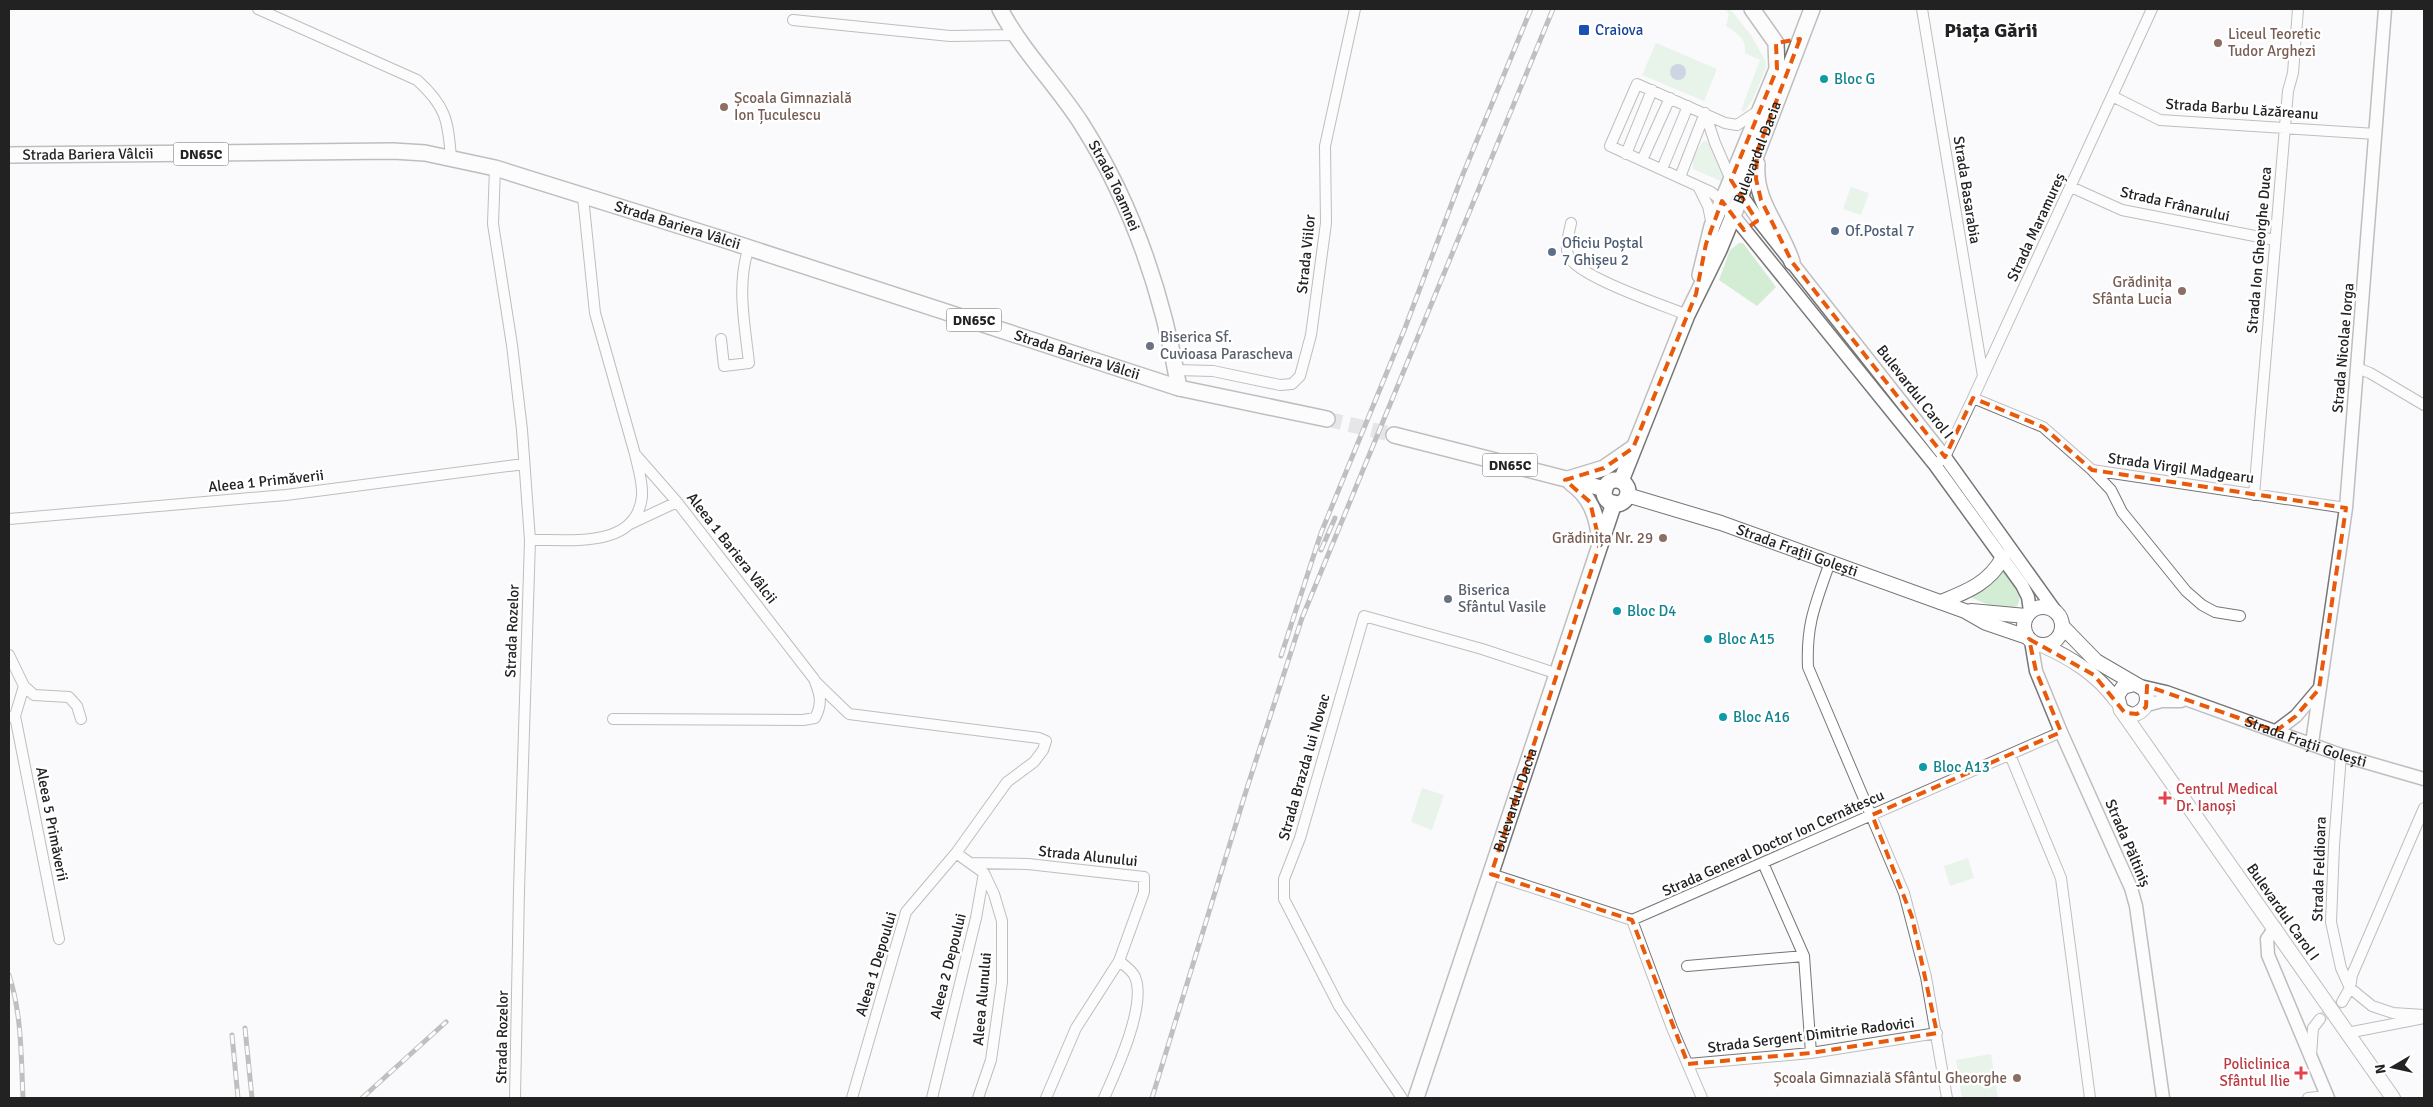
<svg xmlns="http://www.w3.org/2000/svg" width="2433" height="1107" font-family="Signika,sans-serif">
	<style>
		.green { fill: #d3ecd4 }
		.water { fill: #98a7c4 }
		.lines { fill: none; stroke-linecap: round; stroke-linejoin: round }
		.minor-tunnel { stroke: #cfced0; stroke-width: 10; stroke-dasharray: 10 5; stroke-linecap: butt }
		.primary-tunnel { stroke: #cfced0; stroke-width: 15; stroke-dasharray: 15 8; stroke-linecap: butt }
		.minor-casing { stroke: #767677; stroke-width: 12 }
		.tertiary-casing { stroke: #767677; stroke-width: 15 }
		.secondary-casing { stroke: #767677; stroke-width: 16 }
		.primary-casing { stroke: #767677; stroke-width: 18 }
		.minor { stroke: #fff; stroke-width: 10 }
		.tertiary { stroke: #fff; stroke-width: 12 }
		.secondary { stroke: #fff; stroke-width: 14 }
		.primary { stroke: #fff; stroke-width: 15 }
		.rail-casing { stroke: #797879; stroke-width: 5 }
		.rail { stroke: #fff; stroke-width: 3; stroke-dasharray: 9; stroke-linecap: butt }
		.marked { fill: none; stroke: #e8590c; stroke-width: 4; stroke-dasharray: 10 6; stroke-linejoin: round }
		.transit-dot { fill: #1a4fb4; stroke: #fff; stroke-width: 2 }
		.education-dot { fill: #8d6e63; stroke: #fff; stroke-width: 2 }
		.culture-dot { fill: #0f9aa8; stroke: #fff; stroke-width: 2 }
		.service-dot { fill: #5c6f8a; stroke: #fff; stroke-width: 2 }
		.worship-dot { fill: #6b7280; stroke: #fff; stroke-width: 2 }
		.health-dot { fill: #e0444e; stroke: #fff; stroke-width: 2 }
		.labels { text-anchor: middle; stroke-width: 5; stroke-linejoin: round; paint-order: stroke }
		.shield { fill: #fff; stroke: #646464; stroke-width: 1 }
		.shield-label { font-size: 14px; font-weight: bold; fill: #222 }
		.transit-label { font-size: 15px; fill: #164399; stroke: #fff; text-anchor: start }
		.education-label { font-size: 15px; fill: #785e54; stroke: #fff; text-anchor: end }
		.culture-label { font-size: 15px; fill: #0d838f; stroke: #fff; text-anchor: start }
		.street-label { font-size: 15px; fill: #222; stroke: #fff }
		.service-label { font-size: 15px; fill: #4e5e75; stroke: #fff; text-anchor: start }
		.worship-label { font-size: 15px; fill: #5b616d; stroke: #fff; text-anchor: start }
		.health-label { font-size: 15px; fill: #be3a42; stroke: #fff; text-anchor: start }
		.district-label { font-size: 20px; font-weight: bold; fill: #222; stroke: #fff }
	</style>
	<rect width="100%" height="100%" fill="#faf9fb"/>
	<path class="green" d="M1725,9h5l21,26 15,27v6l-14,33 -8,11 -3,-2 19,-50 -15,-7c2,-14 -8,-20 -19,-27l3,-12z
		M1656,43l61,26 -13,32 -62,-26z
		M1703,141h4l2,3 16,32 -2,6 -30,-13v-12z
		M1851,187l18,6 -8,22 -18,-6z
		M1739,243h4l33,44 -19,19 -38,-26 11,-30z
		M2005,570c8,11 20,22 12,36 -17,6 -34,-4 -50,-10l21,-11z
		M1422,788l22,7 -12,35 -21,-8z
		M1968,858l6,20 -24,8 -6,-20z
		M1991,1054l7,44h-36l-6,-38z"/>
	<path class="water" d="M1670 72a8 8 0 1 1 16 0a8 8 0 1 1-16 0Z"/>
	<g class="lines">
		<path class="minor-tunnel" d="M2320,1019l22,-17"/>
		<path class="primary-tunnel" d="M1327,419l67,16"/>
		<g class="minor-casing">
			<path id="minor" d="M258,9l159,71c29,26 31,40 34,78
				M1922,9l61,367
				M793,20l157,16 64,-1
				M2112,96l48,24 216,14
				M1705,113l10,30 16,37
				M1626,154l26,-64
				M1642,160l28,-62
				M495,168l-2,56 19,121 10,85 8,110 -11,350 -4,208
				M1662,169l26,-63
				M1680,177l25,-64
				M1698,186l10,20 4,19
				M2071,187l51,23 153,30
				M583,197l12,116 40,141 42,48 137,177c6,15 9,24 1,39l-12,2 -190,-1
				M1722,201l-11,-9 -101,-46 27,-62 88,39 12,2 21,-14
				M1571,223c-2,11 -7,24 -2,34 10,20 94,48 118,58
				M721,339l3,27 25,-3c-4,-38 -13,-78 0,-116
				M2357,368l13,5 54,32
				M1176,370l37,1 67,14 12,-1 8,-8 11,-41 15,-112 -1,-77 30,-137
				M1973,398l70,29 49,43 254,38
				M1935,465l10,-8 28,-59 179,-389
				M2092,470l19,20 11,22 64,79 16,14 13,7 25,4
				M2254,495l34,-404 5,-18 5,-64
				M9,519l277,-24 238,-31
				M630,524l47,-22
				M530,540c38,-1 107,10 112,-44 1,-14 -4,-28 -7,-42
				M1830,562c-14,41 -24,61 -22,105l96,226 22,84 21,121
				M9,655l15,31 -9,30 -6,1
				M816,682l33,32 190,24 7,3 -3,9 -9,12 -27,20 -51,71 -50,59 -54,186
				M24,686l10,9 35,2 8,9 4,13
				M15,716l44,223
				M2010,755l51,123 29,220
				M2341,755l-7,90 -3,77 10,46 9,20 22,18 21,7 31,2
				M971,863l57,1 116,13v15l-25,69 -43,67 -30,70
				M1763,863l41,93 7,97
				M1491,874l141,46 429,-188
				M1632,920l40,108 30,70
				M1687,966l117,-10
				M2342,1002l8,-14 2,-13 72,-167
				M2347,1033l77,-15
				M2311,1055l2,-27 7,-9
				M1688,1064l123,-11 126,-20
				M932,1098l44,-180 8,-45 -28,-20
				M978,1098l13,-38 11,-78v-61l-8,-27 -10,-21
				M1104,1098c12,-27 43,-93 31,-121 -2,-6 -11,-12 -16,-16
				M1402,1098l-63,-92 -55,-107v-20l16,-41 64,-222 118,33 76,25
				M2308,1098l19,-2"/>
		</g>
		<g class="tertiary-casing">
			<g id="tertiary">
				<path d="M1737,189l23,33 185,235 111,155"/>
				<path d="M1728,209l207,256 87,120 6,12 2,14"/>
				<path d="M2031,641l5,30 25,61 70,156 5,18 27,192"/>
				<path id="s1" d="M2140,686l26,6 175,63 83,24"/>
				<path d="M2147,705l15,-4h19"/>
				<path d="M2276,731l20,-15 23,-27"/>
				<path d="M2312,743l34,-235 39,-499"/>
				<path d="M2275,928l-8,11 1,16 60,143"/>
			</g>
		</g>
		<g class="secondary-casing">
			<g id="secondary">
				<path id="s2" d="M1627,495l94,28 244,88 21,12 41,14"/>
				<path d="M1941,602c25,-10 49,-19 62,-45"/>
				<circle cx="2043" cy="626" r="19"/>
				<path d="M1971,611l55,5"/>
				<path d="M2062,626l34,35 48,28c7,12 1,24 -13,26l-10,-5 -4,-14 6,-9 11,-3"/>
				<path d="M2042,645c29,13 55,29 74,55"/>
				<path d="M2121,710l272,388"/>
			</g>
		</g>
		<g class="primary-casing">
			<g id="primary">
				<path id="s3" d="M1000,9c22,42 55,74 81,114 51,80 82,171 98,265"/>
				<path id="s4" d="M9,155l384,-4 32,2 70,15 224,70 460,150 148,31"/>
				<path d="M1757,164c-3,38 24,63 35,98"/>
				<path d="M1700,275l12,-49 65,-157 -1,-26 -24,-34"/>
				<path d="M1394,435l211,54"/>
				<path d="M1568,479l36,-11 29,-20"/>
				<circle cx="1616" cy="492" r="12"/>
				<path id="s5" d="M1621,481l66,-166 32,-65 14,-34 79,-207"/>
				<path d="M1571,483c20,14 26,33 29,57"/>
				<path id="s6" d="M1416,1098l198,-595"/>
			</g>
		</g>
		<use href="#minor" class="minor"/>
		<use href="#tertiary" class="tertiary"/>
		<use href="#secondary" class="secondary"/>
		<use href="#primary" class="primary"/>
		<g class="rail-casing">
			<path id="rail" d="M1321,550l14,-32
				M1281,656l40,-123 84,-205 56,-149 70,-170
				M9,975c13,40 12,82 14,123
				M245,1028l7,70
				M232,1035l6,63
				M362,1098l84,-76
				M1152,1098l95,-310 55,-170 251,-609"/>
		</g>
		<use href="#rail" class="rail"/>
	</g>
	<path d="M0 0H2433V1107H0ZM1800,39l-43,113 -1,27 5,21 31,62 153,195 28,-59 70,29 49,43 254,38 -27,181 -23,27 -20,15 -129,-45 -1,21 -9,7 -12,-1 -31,-38 -65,-36 7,32 25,61 -189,83 40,102 25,116 -126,20 -123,11 -56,-144 -141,-46 109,-330 -10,-42 -25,-22 39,-12 29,-20 63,-154 10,-50 16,-43 22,29 13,-9 -26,-41 46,-111 -1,-26z" fill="#faf9fb" fill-opacity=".55" fill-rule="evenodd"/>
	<path class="marked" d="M1800,39l-43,113 -1,27 5,21 31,62 153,195 28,-59 70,29 49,43 254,38 -27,181 -23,27 -20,15 -129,-45 -1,21 -9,7 -12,-1 -31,-38 -65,-36 7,32 25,61 -189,83 40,102 25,116 -126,20 -123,11 -56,-144 -141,-46 109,-330 -10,-42 -25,-22 39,-12 29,-20 63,-154 10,-50 16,-43 22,29 13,-9 -26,-41 46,-111 -1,-26z"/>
	<rect class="transit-dot" x="1578" y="24" width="12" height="12" rx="2.5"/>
	<g class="education-dot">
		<circle cx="2218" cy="43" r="5"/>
		<circle cx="724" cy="107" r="5"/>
		<circle cx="2182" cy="291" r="5"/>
		<circle cx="1663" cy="538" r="5"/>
		<circle cx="2017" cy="1078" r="5"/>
	</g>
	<g class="culture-dot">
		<circle cx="1824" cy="79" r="5"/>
		<circle cx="1617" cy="611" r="5"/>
		<circle cx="1708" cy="639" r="5"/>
		<circle cx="1723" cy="717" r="5"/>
		<circle cx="1923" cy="767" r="5"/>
	</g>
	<g class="service-dot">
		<circle cx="1835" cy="231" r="5"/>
		<circle cx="1552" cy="252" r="5"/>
	</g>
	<g class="worship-dot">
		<circle cx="1150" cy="346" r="5"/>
		<circle cx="1448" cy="599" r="5"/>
	</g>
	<g class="health-dot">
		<path d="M2162.5 790.5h5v5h5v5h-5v5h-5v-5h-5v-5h5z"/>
		<path d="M2298.5 1065.5h5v5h5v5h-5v5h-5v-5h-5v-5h5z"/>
	</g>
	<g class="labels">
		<g class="shield">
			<rect x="173.5" y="142.5" width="55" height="23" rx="4"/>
			<rect x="946.5" y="308.5" width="55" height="23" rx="4"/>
			<rect x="1482.5" y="453.5" width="55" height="23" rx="4"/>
		</g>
		<g class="shield-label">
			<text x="201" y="159">DN65C</text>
			<text x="974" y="325">DN65C</text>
			<text x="1510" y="470">DN65C</text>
		</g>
		<g class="transit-label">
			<text x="1595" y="35">Craiova</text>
		</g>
		<g class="education-label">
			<text x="2228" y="39" text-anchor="start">Liceul Teoretic<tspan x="2228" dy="17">Tudor Arghezi</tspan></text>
			<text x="734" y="103" text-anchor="start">Școala Gimnazială<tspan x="734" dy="17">Ion Țuculescu</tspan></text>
			<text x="2172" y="287">Grădinița<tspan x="2172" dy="17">Sfânta Lucia</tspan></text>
			<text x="1653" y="543">Grădinița Nr. 29</text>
			<text x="2007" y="1083">Școala Gimnazială Sfântul Gheorghe</text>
		</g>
		<g class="culture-label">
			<text x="1834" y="84">Bloc G</text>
			<text x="1627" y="616">Bloc D4</text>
			<text x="1718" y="644">Bloc A15</text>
			<text x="1733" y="722">Bloc A16</text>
			<text x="1933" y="772">Bloc A13</text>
		</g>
		<g class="street-label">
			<text transform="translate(2242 109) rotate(4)" y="5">Strada Barbu Lăzăreanu</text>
			<text dy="5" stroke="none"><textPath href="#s5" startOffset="356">Bulevardul Dacia</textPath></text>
			<text dy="5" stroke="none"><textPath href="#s4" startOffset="79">Strada Bariera Vâlcii</textPath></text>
			<text dy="5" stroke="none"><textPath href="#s3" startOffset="211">Strada Toamnei</textPath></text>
			<text transform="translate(1967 190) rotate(81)" y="5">Strada Basarabia</text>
			<text transform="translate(2175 204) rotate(13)" y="5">Strada Frânarului</text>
			<text dy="5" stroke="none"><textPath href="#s4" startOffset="679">Strada Bariera Vâlcii</textPath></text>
			<text transform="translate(2036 227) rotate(-65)" y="5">Strada Maramureș</text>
			<text transform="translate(2259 250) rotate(-85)" y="5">Strada Ion Gheorghe Duca</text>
			<text transform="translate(1306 254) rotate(-84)" y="5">Strada Viilor</text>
			<text transform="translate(2343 348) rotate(-85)" y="5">Strada Nicolae Iorga</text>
			<text dy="5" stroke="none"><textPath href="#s4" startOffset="1099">Strada Bariera Vâlcii</textPath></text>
			<text transform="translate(1915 392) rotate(52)" y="5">Bulevardul Carol I</text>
			<text transform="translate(2181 468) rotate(8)" y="5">Strada Virgil Madgearu</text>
			<text transform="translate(266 481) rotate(-6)" y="5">Aleea 1 Primăverii</text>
			<text transform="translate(732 548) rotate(52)" y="5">Aleea 1 Bariera Vâlcii</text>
			<text dy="5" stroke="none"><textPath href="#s2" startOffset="179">Strada Frații Golești</textPath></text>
			<text transform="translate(512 631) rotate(-88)" y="5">Strada Rozelor</text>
			<text dy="5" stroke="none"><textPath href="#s1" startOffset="175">Strada Frații Golești</textPath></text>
			<text transform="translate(1304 767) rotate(-74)" y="5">Strada Brazda lui Novac</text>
			<text dy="5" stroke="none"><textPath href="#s6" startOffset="314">Bulevardul Dacia</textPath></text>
			<text transform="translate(52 824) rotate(79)" y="5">Aleea 5 Primăverii</text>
			<text transform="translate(1773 843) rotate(-24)" y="5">Strada General Doctor Ion Cernătescu</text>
			<text transform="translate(2128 843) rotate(67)" y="5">Strada Păltiniș</text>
			<text transform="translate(1088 856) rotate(6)" y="5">Strada Alunului</text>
			<text transform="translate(2319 869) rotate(-88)" y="5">Strada Feldioara</text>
			<text transform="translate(2283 912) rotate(55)" y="5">Bulevardul Carol I</text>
			<text transform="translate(876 964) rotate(-73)" y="5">Aleea 1 Depoului</text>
			<text transform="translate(948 966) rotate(-76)" y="5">Aleea 2 Depoului</text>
			<text transform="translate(982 999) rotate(-85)" y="5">Aleea Alunului</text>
			<text transform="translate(1811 1035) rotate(-7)" y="5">Strada Sergent Dimitrie Radovici</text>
			<text transform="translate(502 1037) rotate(-89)" y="5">Strada Rozelor</text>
		</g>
		<g class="service-label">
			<text x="1845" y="236">Of.Postal 7</text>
			<text x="1562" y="248">Oficiu Poștal<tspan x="1562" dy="17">7 Ghișeu 2</tspan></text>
		</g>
		<g class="worship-label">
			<text x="1160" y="342">Biserica Sf.<tspan x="1160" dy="17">Cuvioasa Parascheva</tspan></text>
			<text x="1458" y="595">Biserica<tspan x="1458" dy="17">Sfântul Vasile</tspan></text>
		</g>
		<g class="health-label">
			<text x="2176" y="794">Centrul Medical<tspan x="2176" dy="17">Dr. Ianoși</tspan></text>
			<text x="2290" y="1069" text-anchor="end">Policlinica<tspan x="2290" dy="17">Sfântul Ilie</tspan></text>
		</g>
		<g class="district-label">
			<text x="1991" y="37">Piața Gării</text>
		</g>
	</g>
	<rect width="2433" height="1107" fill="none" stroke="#222222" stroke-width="20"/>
	<g transform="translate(2393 1067) rotate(261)" stroke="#ffffff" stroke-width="4" paint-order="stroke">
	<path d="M0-4L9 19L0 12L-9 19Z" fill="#222222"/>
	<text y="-8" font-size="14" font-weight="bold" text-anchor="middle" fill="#222222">N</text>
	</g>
</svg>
